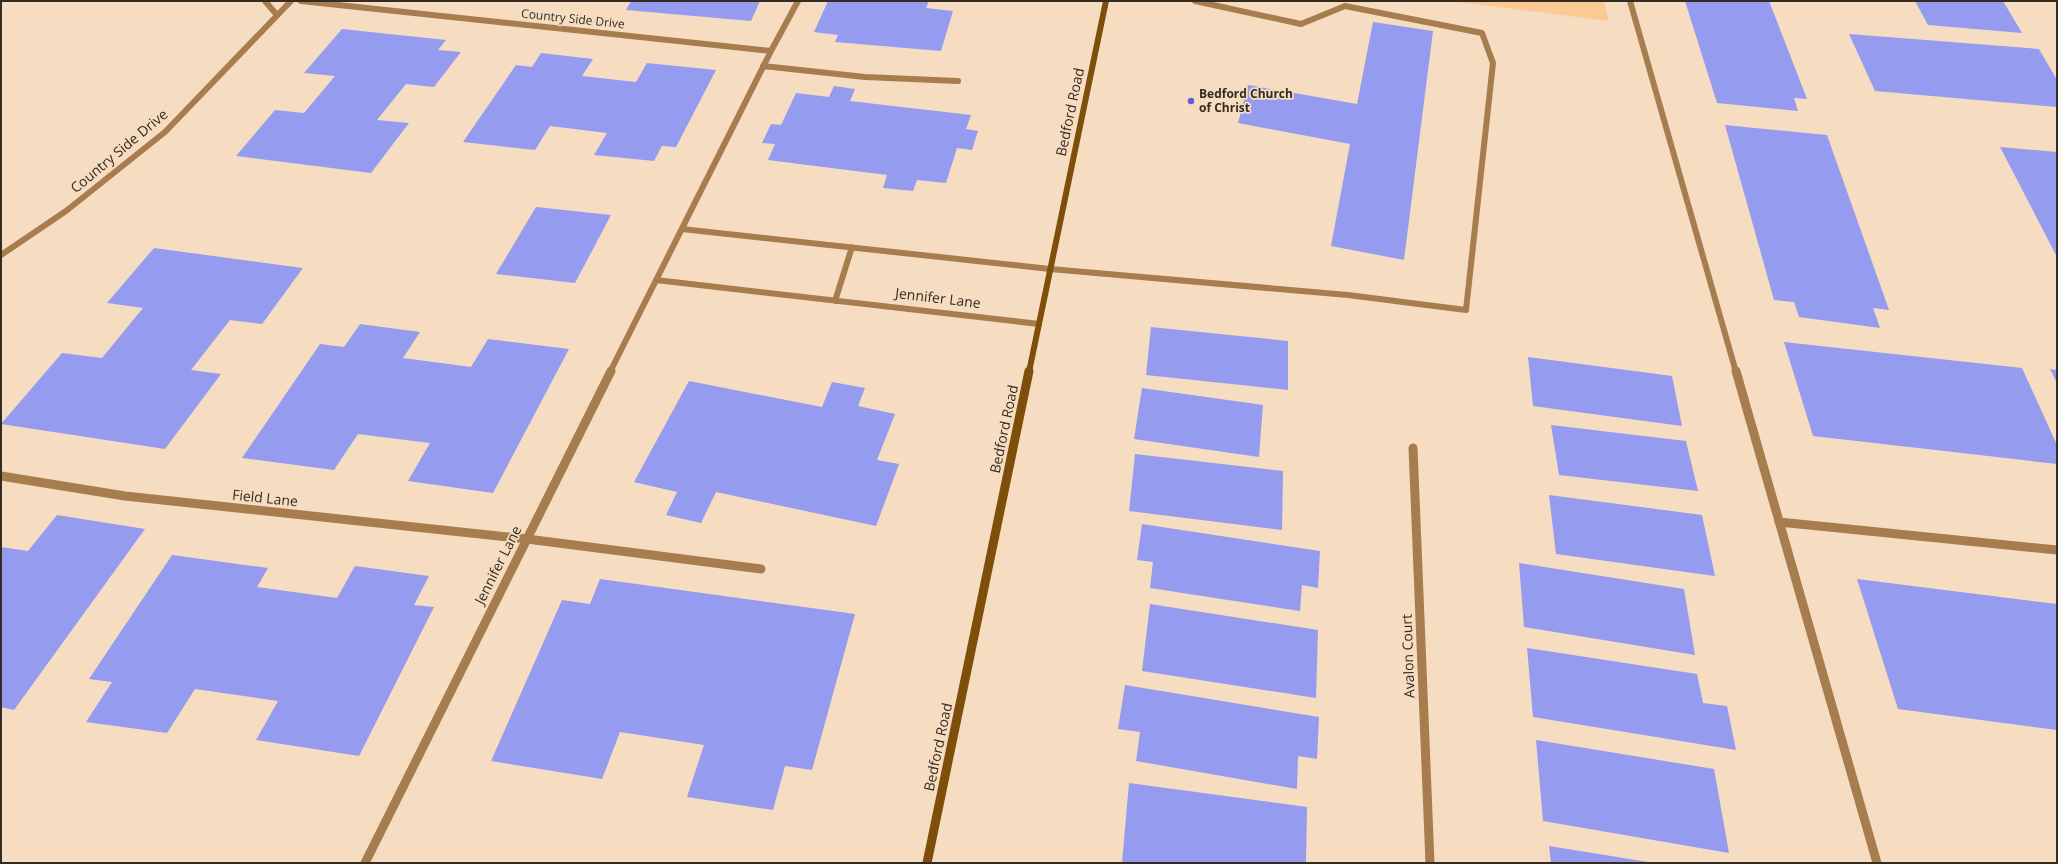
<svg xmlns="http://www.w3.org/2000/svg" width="2058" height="864" font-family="'Open Sans',sans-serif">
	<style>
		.green { fill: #fbc993 }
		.building { fill: #959bef }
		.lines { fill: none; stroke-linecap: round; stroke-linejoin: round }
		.service-far1 { stroke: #a77c4e; stroke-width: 6 }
		.service { stroke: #a77c4e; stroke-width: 9 }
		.minor { stroke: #a77c4e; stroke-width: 9 }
		.secondary-far1 { stroke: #7f4e0a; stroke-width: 6 }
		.secondary { stroke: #7f4e0a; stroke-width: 9 }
		.poi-dot { fill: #625fd8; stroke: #f6dcc0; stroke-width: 1.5 }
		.labels { text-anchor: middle; stroke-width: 3.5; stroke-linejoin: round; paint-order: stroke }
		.far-street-label { font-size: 12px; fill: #352b20; stroke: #f6dcc0 }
		.far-poi-label { font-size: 12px; font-weight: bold; fill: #352b20; stroke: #f6dcc0; text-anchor: start }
		.street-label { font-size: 14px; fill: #352b20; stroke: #f6dcc0 }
	</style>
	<rect width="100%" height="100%" fill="#f6dcc0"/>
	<path class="green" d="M1450,1h154l5,20z"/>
	<path class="building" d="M631,1h129l-9,20 -125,-11z
		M828,1h101l-3,7 27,3 -12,40 -106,-9 3,-7 -24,-3z
		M1685,1h84l38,98 -13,-1 4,13 -81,-8z
		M1915,1h88l19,32 -94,-8z
		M1373,22l60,9 -29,229 -73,-14 19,-102 -112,-21 10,-38 109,19z
		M342,29l104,11 -8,10 23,2 -27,35 -28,-3 -29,36 32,3 -38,50 -135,-17 39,-46 29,3 31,-37 -31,-3z
		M1849,34l190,15 18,31v27l-182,-16z
		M541,53l52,6 -11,17 54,6 11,-19 69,7 -40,77 -14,-1 -8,15 -60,-6 13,-22 -57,-7 -15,24 -72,-8 53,-77 16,2z
		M834,86l21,3 -5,12 121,14 -5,14 12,2 -6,19 -15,-2 -11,35 -29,-3 -4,11 -30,-3 4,-13 -119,-15 7,-16 -13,-1 9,-19 10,1 15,-32 33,4z
		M1725,125l102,10 62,175 -16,-2 7,20 -81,-11 -5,-15 -20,-2z
		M2000,147l57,5v105z
		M536,207l75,8 -36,68 -79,-9z
		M154,248l149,20 -41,56 -32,-4 -39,50 30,4 -56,75 -164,-25 61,-71 40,5 41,-50 -36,-5z
		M360,324l60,8 -17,26 68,9 17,-28 81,10 -76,144 -85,-12 22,-38 -72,-9 -24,36 -92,-12 78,-114 24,3z
		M1151,327l137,14v49l-142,-15z
		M1784,342l238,26 35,77v19l-244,-28z
		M1528,357l144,19 10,50 -149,-20z
		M2050,369l7,1v13z
		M689,381l133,26 10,-25 33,6 -7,18 37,8 -18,46 22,4 -23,62 -160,-34 -15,31 -35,-8 11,-23 -43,-10z
		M1142,388l121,17 -4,52 -125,-18z
		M1551,425l135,16 12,50 -139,-16z
		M1135,454l148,17 -1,59 -153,-19z
		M1549,495l153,20 13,61 -159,-22z
		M57,515l88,14 -131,181 -13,-3v-160l27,4z
		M1142,524l178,27 -2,37 -16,-3 -2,26 -150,-23 3,-26 -16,-2z
		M172,555l96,13 -11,19 80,11 18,-32 74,10 -15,29 20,2 -75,149 -103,-16 22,-39 -83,-12 -28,44 -81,-11 26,-40 -23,-3z
		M1519,563l165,26 11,66 -171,-28z
		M600,579l255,35 -43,156 -27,-4 -12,44 -86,-13 17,-52 -84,-13 -18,47 -111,-18 71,-161 28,4z
		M1857,579l200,25v126l-159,-21z
		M1150,604l168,26 -2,68 -174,-27z
		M1527,648l170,26 6,29 24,3 9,44 -203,-33z
		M1125,685l194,32 -2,42 -19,-3 -1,33 -161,-28 4,-29 -22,-3z
		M1536,740l178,29 15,84 -186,-32z
		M1129,783l178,24 -1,56h-184z
		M1549,846l99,16v1h-97z"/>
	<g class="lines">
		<path class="service-far1" d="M265,1l12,14
			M301,1l470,50
			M1630,1l106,371
			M763,66l102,11 93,4
			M682,229l368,40 298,26 118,15 27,-247 -11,-30 -137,-27 -44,18 -106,-23
			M1,255l65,-44 99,-79 126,-131
			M656,280l383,44
			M835,301l17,-54
			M610,372l161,-321 27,-50"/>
		<path class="service" d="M1736,371l141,492
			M1,476l124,20 402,43 234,30
			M1779,522l278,28
			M365,863l246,-492"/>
		<path class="minor" d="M1413,448l17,415"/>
		<path class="secondary-far1" d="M1029,372l77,-371"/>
		<path class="secondary" d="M927,863l102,-492"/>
	</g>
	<circle class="poi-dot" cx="1191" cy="101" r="4"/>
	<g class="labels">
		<g class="far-street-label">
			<text transform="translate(573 19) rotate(6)" y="4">Country Side Drive</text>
		</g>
		<g class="far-poi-label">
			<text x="1199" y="98">Bedford Church<tspan x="1199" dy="14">of Christ</tspan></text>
		</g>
		<g class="street-label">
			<text transform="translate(1070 112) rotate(-78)" y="5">Bedford Road</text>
			<text transform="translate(119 151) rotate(-40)" y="5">Country Side Drive</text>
			<text transform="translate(938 298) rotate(7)" y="5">Jennifer Lane</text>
			<text transform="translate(1004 429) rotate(-78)" y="5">Bedford Road</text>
			<text transform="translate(265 498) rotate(6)" y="5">Field Lane</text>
			<text transform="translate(498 565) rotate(-63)" y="5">Jennifer Lane</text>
			<text transform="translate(1408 656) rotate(-92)" y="5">Avalon Court</text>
			<text transform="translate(938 747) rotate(-78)" y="5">Bedford Road</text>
		</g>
	</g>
	<rect width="2058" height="864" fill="none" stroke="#352b20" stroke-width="4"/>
</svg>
